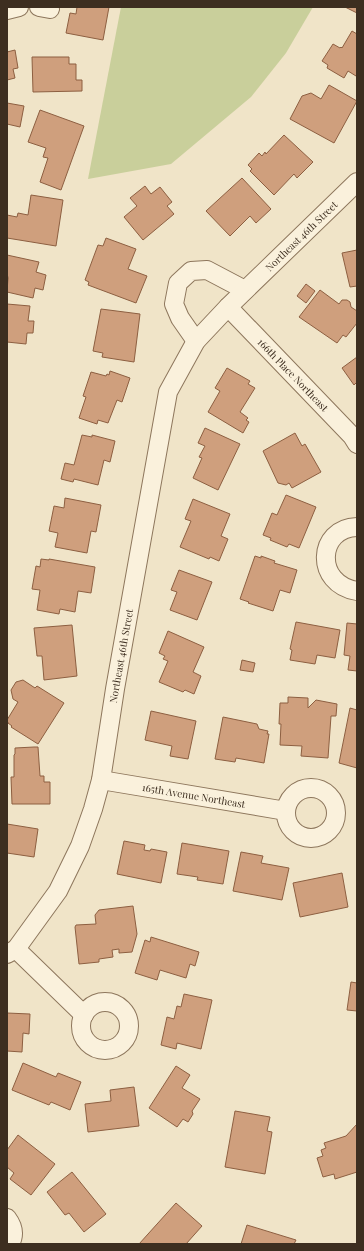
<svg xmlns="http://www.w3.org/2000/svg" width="364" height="1251" font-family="'Playfair Display',serif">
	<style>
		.green { fill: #c9cf9b }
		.building { fill: #cf9f7d; stroke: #8d5f41 }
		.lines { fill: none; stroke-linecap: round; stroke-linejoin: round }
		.street-casing { stroke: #8d765c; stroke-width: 20 }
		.street { stroke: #faf1dc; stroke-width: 18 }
		.labels { text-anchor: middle; stroke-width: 3.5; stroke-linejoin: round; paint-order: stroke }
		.street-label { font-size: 10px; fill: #3d2e20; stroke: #f7eed8 }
	</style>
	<rect width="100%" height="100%" fill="#f0e4c8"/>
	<path class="green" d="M121,7h192l-27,46 -35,44 -80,67 -83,15z"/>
	<path class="building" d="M77,7h32l-6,33 -37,-7 4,-20 6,1z
		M345,7h12v6z
		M352,31l5,3v40l-1,2 -8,-5 -4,7 -17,-10 1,-3 -6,-4 11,-17 7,4 1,-1 1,1z
		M15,50l3,18 -5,1 2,9 -8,2v-28z
		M32,57h37v7h7v16h6v11l-49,1z
		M329,85l28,16 -23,42 -44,-24 12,-23 9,-3 10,6z
		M7,103l17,3 -4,21 -13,-3z
		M40,110l44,16 -23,64 -21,-8 8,-24 -5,-1 3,-9 -18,-6z
		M284,135l29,27 -16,16 -3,-4 -20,21 -24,-24 2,-2 -4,-4 11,-12 3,3 3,-4 1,2z
		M242,178l29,31 -15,14 -6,-7 -20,20 -24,-25z
		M145,186l6,8 9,-7 12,15 -5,4 7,8 -31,26 -19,-23 13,-11 -7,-8z
		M31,195l32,5 -7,46 -49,-8v-23l10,2 1,-4 10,2z
		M106,238l30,11 -8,20 19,7 -11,27 -48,-18 1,-3 -4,-2 13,-35 5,1z
		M357,250v36l-7,1 -8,-34z
		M7,255l32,7 -3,10 10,3 -3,15 -8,-2 -2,10 -26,-6 1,-14 -1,-5z
		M306,284l9,7 -9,12 -9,-7z
		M320,290l19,14 3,-4h5l3,2 1,5 6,4v12l-11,14 -3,-2 -6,8 -38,-26z
		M7,304l23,2 -2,15h6l-1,12h-6l-1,11 -19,-2z
		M101,309l39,5 -6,48 -32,-5 1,-4 -10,-2z
		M357,357v25l-3,3 -12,-17z
		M227,368l23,13 -2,3 7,4 -15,24 8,6 -2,2 3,2 -6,11 -35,-21 12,-21 -5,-3z
		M110,371l20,7 -8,24 -5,-2 -9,23 -10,-3 -1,4 -18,-6 7,-21 -3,-1 8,-24 15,4 1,-2 2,1z
		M205,428l35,16 -22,46 -25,-12 9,-20 -3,-1 6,-11 -7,-3z
		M295,433l7,13 3,-2 16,28 -29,16 -3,-5 -3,2 -8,-2 -15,-32z
		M82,435l10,2v-2l23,6 -5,21 -6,-2 -6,25 -24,-6 -1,3 -12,-3 4,-16 9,2z
		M286,495l30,12 -17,41 -10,-4 -2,3 -17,-7 1,-2 -8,-3 9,-22 5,2z
		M65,498l36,7 -5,27 -5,-1 -4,22 -32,-6 3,-14 -9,-2 5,-25 10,2z
		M193,499l37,15 -9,22 7,3 -9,22 -9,-4 -1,2 -29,-12 11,-26 -6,-2z
		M255,556l6,2v-2l14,5 -1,2 23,7 -7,23 -10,-3 -7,21 -25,-8 1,-1 -9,-3z
		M41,559l8,1v-1l46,8 -4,26 -13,-2 -3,21 -15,-3 -1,5 -22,-4 3,-20 -8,-1 4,-23 4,1z
		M179,570l33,12 -15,38 -27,-10 7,-18 -6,-2z
		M296,622l44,8 -5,28 -18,-3 -2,9 -25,-4 2,-10 -2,-1z
		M347,623l10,1v47l-9,-1 2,-14 -6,-1z
		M72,625l5,51 -33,4 -2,-24h-5l-3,-28z
		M168,631l36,16 -11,25 8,4 -7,18 -9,-4 -2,2 -24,-10 9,-21 -5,-2 2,-3 -6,-3z
		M242,660l13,3 -2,9 -13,-2z
		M23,680l12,8 2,-2 27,17 -26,41 -27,-17 1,-1 -4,-3 -1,-3 11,-18 -5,-3 -2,-9 5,-8z
		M288,697l20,1v10l8,-8 21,4 -1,12h-5l-3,42 -27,-2 1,-10 -22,-1 1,-21h-2l1,-21h8z
		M350,708l7,2v58l-18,-5z
		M151,711l45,10 -8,38 -18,-3 2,-10 -27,-6z
		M223,717l34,7 2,5 9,2 -1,3h2l-5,29 -28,-5 -1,4 -20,-3z
		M34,747h4l2,29h4v6h6v22h-38l-1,-27h3v-22l1,-1v-6z
		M7,824l31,5 -4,28 -27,-4z
		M124,841l21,4 -1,5 6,1 1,-2 16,3 -6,31 -44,-9z
		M182,843l47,8 -6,33 -26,-4 1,-3 -21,-3z
		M241,852l22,4 -2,7 28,5 -7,32 -49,-9z
		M342,873l6,34 -48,10 -7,-34z
		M133,906l4,28 -5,18 -13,1v-4l-7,1 1,7 -14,2v3l-20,2 -4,-37 1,-2 20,-1 -1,-9 4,-5z
		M151,937l48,15 -4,14 -5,-2 -4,14 -26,-8 -3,10 -22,-7 10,-33 5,2z
		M351,982l6,1v28l-10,-1z
		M184,994l28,6 -11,49 -24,-6 -1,6 -15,-4 6,-28 7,2 3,-13 4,1z
		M7,1013l23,1 -1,20 -6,-1 -1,19 -15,-1z
		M23,1063l33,14 2,-4 23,9 -11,28 -19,-8 -2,3 -37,-15z
		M176,1066l14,9 -8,13 18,11 -8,12 1,3 -5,8 -5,-3 -6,8 -28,-19z
		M134,1087l5,39 -51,6 -3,-28 26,-3 -1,-11z
		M235,1111l35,6 -3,14 5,1 -7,42 -40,-7z
		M357,1124v48l-22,7 -1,-5 -11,3 -6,-19 6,-2 -2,-6 5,-2 -2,-5 22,-7z
		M18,1135l37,29 -24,31 -21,-16 4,-6 -7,-6v-17z
		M72,1172l34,42 -22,18 -15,-19 -4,2 -18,-23z
		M176,1203l26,23 -16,18h-47z
		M247,1225l49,15 -2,4h-53z"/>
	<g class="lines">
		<g class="street-casing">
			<g id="street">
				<path d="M39,7l11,2"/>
				<path d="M7,10l12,-3"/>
				<path id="s1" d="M228,307l124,129 5,8"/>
				<path d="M196,341l-16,-23 -6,-14 4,-21 13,-12 16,-1 38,20"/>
				<path d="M357,527c-40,1 -43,57 0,64"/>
				<path id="s2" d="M101,780l185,31"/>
				<circle cx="311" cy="813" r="25"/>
				<path d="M16,949l68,66"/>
				<path id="s3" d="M7,954l9,-5 42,-58 22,-45 13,-37 8,-29 14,-91 53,-297 28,-51 32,-34 129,-125"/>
				<circle cx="105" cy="1026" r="24"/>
				<path d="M7,1218c6,8 8,17 3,26"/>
			</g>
		</g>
		<use href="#street" class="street"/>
	</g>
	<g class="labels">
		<g class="street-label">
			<text dy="4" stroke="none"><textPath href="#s3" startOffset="802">Northeast 46th Street</textPath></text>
			<text dy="4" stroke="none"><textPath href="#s1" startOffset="94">166th Place Northeast</textPath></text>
			<text dy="4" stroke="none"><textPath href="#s3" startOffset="327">Northeast 46th Street</textPath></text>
			<text dy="4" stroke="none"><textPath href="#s2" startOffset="94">165th Avenue Northeast</textPath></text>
		</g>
	</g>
	<rect width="364" height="1251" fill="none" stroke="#3d2e20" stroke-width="16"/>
</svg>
